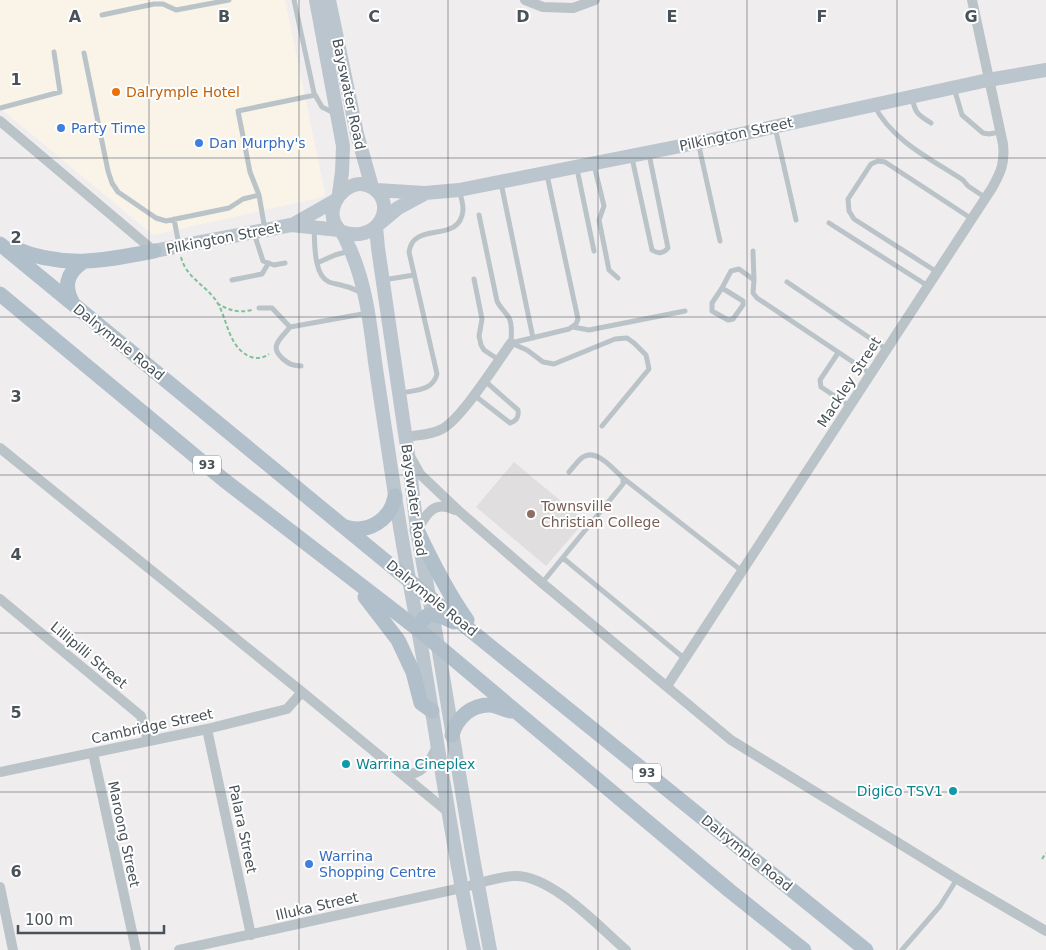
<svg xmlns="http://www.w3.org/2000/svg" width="1046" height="950" font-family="'DejaVu Sans',sans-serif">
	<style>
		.commercial { fill: #f9f3e8 }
		.education { fill: #e0dedf }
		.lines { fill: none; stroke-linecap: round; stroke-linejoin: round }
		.path { stroke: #7dc29a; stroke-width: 2; stroke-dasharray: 4 2.5; stroke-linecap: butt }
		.lane { stroke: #bac3c8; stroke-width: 5 }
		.street { stroke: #bac3c8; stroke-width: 10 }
		.secondary { stroke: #bbc5cd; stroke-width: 14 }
		.primary { stroke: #b0bfc9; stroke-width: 15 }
		.grid { fill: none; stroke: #485258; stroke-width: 1; stroke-opacity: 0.55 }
		.food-dot { fill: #e8710a; stroke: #fff; stroke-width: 2 }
		.shop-dot { fill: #3f7fe0; stroke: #fff; stroke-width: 2 }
		.education-dot { fill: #8d6e63; stroke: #fff; stroke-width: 2 }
		.culture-dot { fill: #0f9aa8; stroke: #fff; stroke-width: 2 }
		.labels { text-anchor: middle; stroke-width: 4; stroke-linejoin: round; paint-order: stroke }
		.shield { fill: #fff; stroke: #7f868a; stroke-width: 1 }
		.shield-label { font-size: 12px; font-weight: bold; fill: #485258 }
		.food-label { font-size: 14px; fill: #c56008; stroke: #fff; text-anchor: start }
		.street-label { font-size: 14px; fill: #485258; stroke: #fff }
		.shop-label { font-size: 14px; fill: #366cbe; stroke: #fff; text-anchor: start }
		.education-label { font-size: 14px; fill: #785e54; stroke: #fff; text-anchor: start }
		.culture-label { font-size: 14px; fill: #0d838f; stroke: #fff; text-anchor: start }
		.grid-label { font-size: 16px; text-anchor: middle; font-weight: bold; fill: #485258; stroke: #fff; stroke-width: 4; stroke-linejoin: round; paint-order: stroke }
	</style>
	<rect width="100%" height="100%" fill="#f0edee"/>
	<path class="commercial" d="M0,0h285l40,193 -2,4 -170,38 -153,-127z"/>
	<path class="education" d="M514,462l71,59 -39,45 -70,-59z"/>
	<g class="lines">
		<path class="path" d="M181,257c5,21 25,28 36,45 11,18 11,46 34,55 6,2 13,1 18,-3
			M217,303c12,8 22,10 35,7
			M1042,859l4,-6"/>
		<path class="lane" d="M294,0l20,93 8,14 12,6
			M102,15l52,-11h9l13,6 53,-10
			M84,53l24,118 4,12 6,9 38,26 10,3 63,-13 14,-9 16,-4
			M954,88l8,27 21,18 6,1 11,-2
			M912,97c3,16 5,17 19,26
			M874,105c18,36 57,54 89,75l5,6 18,12
			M0,108l60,-16 -6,-40
			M775,127l21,93
			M698,142l22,99
			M632,158l20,92c6,4 11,4 16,-2l-19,-94
			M594,165l10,41 -5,14 10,50 9,8
			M577,169l17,82
			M501,183l32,155
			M479,215l18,86c3,7 9,11 12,17 4,7 2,17 2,25
			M174,219l5,26
			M829,223l99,63
			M314,228c1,14 -1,47 15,54 5,2 10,2 15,4 6,1 12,4 18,7
			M265,230l-6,-35 -9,-23 -12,-61 77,-16
			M254,233l9,28 11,4 11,-2
			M753,251l1,29
			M317,263l18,-8 15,-4
			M937,272l-83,-53 -5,-8 -1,-12 23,-35 7,-3 7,1 87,57
			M474,279l8,40 -3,17 2,9 3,5 15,10
			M232,280l30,-6 6,-10
			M383,280l31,-5
			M787,282l99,67
			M722,288l-10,15v8l16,9 5,-1 10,-14v-4l-21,-13 9,-17 8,-2 15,11 -1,13 4,5 114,76
			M259,308h13l18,19 78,-14
			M290,327c-9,12 -22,19 -7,32 6,5 10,7 18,7
			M573,327l16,3 96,-19
			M511,343l16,7 16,12 11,2 61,-25 12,-1 7,5 12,12 3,14 -47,57
			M511,343l58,-14 7,-5 2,-5 -31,-144
			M838,353l-18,27 1,7 29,19
			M401,393c14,-3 32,-2 36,-19l-28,-122c4,-32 51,-7 54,-42 0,-7 -2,-14 -4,-20
			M474,395l36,28c7,-2 9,-6 8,-13l-33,-29
			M623,478l119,93
			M563,558l122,101
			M542,583l81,-99v-6c-9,-8 -26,-30 -40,-21 -5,3 -10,11 -14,15
			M902,950l38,-44 17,-27"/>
		<path class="street" d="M525,0l18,7 30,1 22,-8
			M0,121l154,130
			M406,437c11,-2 24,-2 34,-7 20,-8 57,-68 71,-87
			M0,448l302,244 146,120
			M411,458l9,16 40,38 82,71 189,157 226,139 89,52
			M417,530c10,-17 17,-30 38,-20
			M0,599l141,117 7,25
			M667,686l325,-498c9,-16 13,-25 11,-44l-31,-144
			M207,729l44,206
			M93,753l43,197
			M0,772l207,-43 80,-20 15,-17
			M403,775c19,0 27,-12 34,-29
			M0,887l13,63
			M179,950l282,-62c17,-4 35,-11 52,-12 37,-3 86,51 113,74"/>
		<path class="secondary" d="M316,0l27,146 -1,26 -3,22
			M329,0l28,134 15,53
			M376,190l49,3 34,-3 282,-56 247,-54 58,-10
			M380,223l18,-15 26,-14
			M292,225l44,-25
			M376,227l2,21 30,206 9,76 21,116 35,212 17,92
			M342,232c36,12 56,-27 31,-44 -19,-13 -44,9 -40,30 1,7 5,10 9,15 4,4 5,11 8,16 16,36 20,74 25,113 7,44 13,89 20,133 9,62 22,124 32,186 15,90 28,180 47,269
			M154,251l137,-26 48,5"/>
		<path class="primary" d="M0,244l428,352 438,354
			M13,248c50,21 90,13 141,3
			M0,294l224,186 195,150 311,261 74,59
			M74,305c-11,-17 -8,-32 9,-43
			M345,527c23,7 46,-7 50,-31
			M417,530c15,32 30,62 50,90
			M365,597l33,43 15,32 8,31 11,8
			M419,630c4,-22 19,-16 35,-8
			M452,735c5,-18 20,-31 39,-30 7,1 13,5 20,6"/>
	</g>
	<path class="grid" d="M149,0v950M299,0v950M448,0v950M598,0v950M747,0v950M897,0v950M0,158h1046M0,317h1046M0,475h1046M0,633h1046M0,792h1046"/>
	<circle class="food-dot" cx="116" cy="92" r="5"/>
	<g class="shop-dot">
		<circle cx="61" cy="128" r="5"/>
		<circle cx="199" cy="143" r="5"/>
		<circle cx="309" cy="864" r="5"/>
	</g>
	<circle class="education-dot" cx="531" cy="514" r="5"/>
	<g class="culture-dot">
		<circle cx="346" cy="764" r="5"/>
		<circle cx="953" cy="791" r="5"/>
	</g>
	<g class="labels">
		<g class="shield">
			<rect x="193" y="455.5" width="28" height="19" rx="4"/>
			<rect x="633" y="763.5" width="28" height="19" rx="4"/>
		</g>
		<g class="shield-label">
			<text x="207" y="469">93</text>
			<text x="647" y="777">93</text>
		</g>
		<g class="food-label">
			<text x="126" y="97">Dalrymple Hotel</text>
		</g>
		<g class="street-label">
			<text transform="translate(349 94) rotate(78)" y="5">Bayswater Road</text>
			<text transform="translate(736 134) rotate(-12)" y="5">Pilkington Street</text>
			<text transform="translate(223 238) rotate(-11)" y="5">Pilkington Street</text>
			<text transform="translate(119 342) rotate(39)" y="5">Dalrymple Road</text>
			<text transform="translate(849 382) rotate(-57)" y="5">Mackley Street</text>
			<text transform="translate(414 500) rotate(82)" y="5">Bayswater Road</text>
			<text transform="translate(432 598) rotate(39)" y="5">Dalrymple Road</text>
			<text transform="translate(89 655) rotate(40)" y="5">Lillipilli Street</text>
			<text transform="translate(152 726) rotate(-12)" y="5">Cambridge Street</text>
			<text transform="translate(243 829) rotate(78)" y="5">Palara Street</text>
			<text transform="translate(124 834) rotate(78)" y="5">Maroong Street</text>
			<text transform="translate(747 853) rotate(39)" y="5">Dalrymple Road</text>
			<text transform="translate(317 906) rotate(-13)" y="5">Illuka Street</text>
		</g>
		<g class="shop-label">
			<text x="71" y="133">Party Time</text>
			<text x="209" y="148">Dan Murphy's</text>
			<text x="319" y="861">Warrina<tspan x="319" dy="16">Shopping Centre</tspan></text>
		</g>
		<g class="education-label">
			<text x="541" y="511">Townsville<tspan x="541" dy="16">Christian College</tspan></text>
		</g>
		<g class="culture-label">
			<text x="356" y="769">Warrina Cineplex</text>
			<text x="943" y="796" text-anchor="end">DigiCo TSV1</text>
		</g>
	</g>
	<g class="grid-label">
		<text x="75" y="22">A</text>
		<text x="224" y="22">B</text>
		<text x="374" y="22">C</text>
		<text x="523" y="22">D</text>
		<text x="672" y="22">E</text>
		<text x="822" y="22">F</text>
		<text x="971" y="22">G</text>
		<text x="16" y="85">1</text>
		<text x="16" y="243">2</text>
		<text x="16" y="402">3</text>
		<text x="16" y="560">4</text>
		<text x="16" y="718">5</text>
		<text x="16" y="877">6</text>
	</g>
	<path d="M18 925v8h146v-8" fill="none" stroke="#485258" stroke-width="2.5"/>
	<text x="25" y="925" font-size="15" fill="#485258" stroke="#ffffff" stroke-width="4" paint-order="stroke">100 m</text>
</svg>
